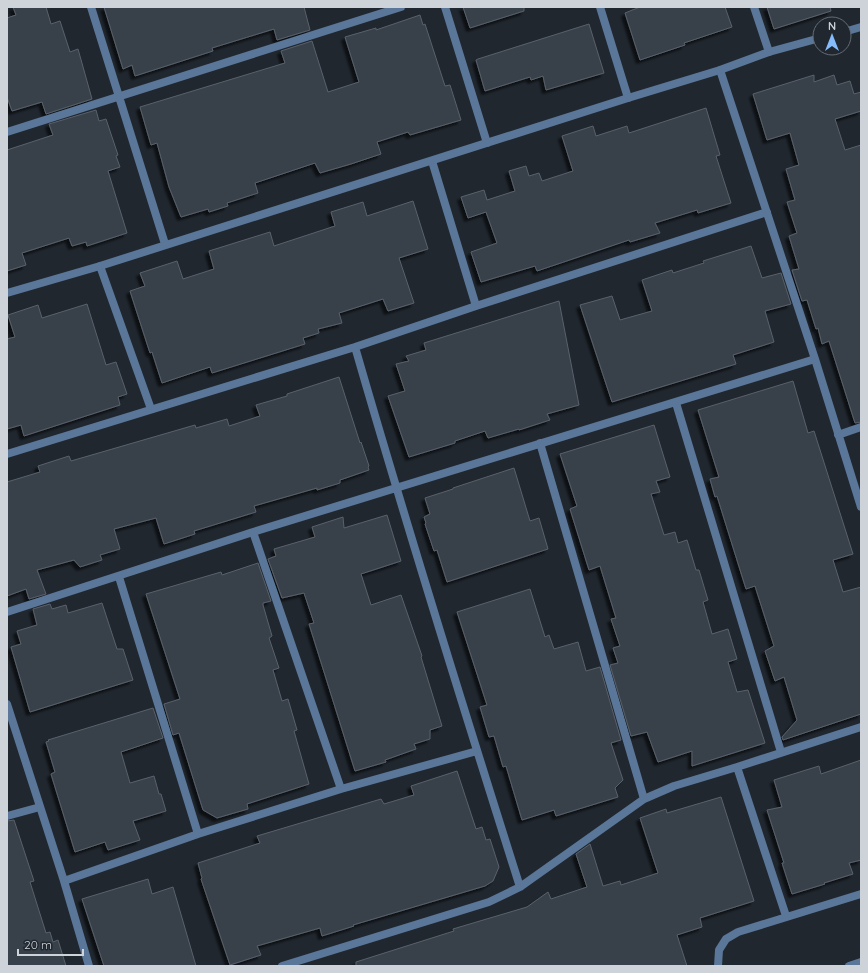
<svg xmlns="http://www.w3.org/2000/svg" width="868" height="973" font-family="Quicksand,sans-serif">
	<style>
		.building { fill: #394049; stroke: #59616b; filter: url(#shadow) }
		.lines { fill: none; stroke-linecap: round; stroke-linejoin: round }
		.minor { stroke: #5a7699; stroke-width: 8 }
		.tertiary { stroke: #5a7699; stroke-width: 8 }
	</style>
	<defs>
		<filter id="shadow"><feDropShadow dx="-3.5" dy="3.5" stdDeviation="1" flood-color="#0009"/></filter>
	</defs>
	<rect width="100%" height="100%" fill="#20272f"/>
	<path class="building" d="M13,7h33l5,17 9,-3 10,31 8,-3 14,50 -46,15 -4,-12 -30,9 -5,-14v-79l9,-3z
		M104,7h200l6,23 -33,10 -3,-11 -62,19 1,3 -78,25 -3,-11 -9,4z
		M463,7h61v4l-54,17z
		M640,7h85l7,20 -48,16 1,2 -45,15 -15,-47z
		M767,7h63l1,4 -57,18z
		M420,15l3,10 2,-1 20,62 5,-1 11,35 -51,15 -2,-3 -31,10 4,12 -30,10 -31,9 -5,-10 -60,20 3,10 -31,10 1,3 -19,6 -1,-3 -27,8 -12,-30 -12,-44 -6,2 -11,-38 145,-44 -4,-12 31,-10 16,51 31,-10 -14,-45 31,-9v2z
		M589,24l15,49 -58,17 -3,-14 -12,4 -1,-3 -45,14 -9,-31 2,-1z
		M814,75v7l20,-7 3,10 13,-4 4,13 7,-2v19l-26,8 10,31 16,-5v277l-6,1 -26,-82 -7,3 -4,-16 -2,1 -9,-29 -5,1 -10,-31 7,-1 -10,-33 8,-3 -10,-31 8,-2 -9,-31 13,-4 -9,-32 -23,7 -14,-46z
		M706,108l14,47 -4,1 15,47 -33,10 -1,-3 -42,13 5,10 -30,9 -1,-2 -92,31 -2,-5 -54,16 -10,-30 26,-9 -11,-31 -18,6 -7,-21 23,-7 3,10 28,-9 -6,-20 17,-5 3,10 10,-3 3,8 31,-10 -11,-35 31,-10 3,10 31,-10 2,7z
		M96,110l3,11 7,-2 12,36 -2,1 4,11 -12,4 19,62 -40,13 -1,-4 -14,4 -3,-8 -47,15 4,12 -19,6v-121l46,-15 -4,-11z
		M413,201l15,48 -29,9 15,45 -26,8 -5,-12 -44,14 3,10 -24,6 1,4 -16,5 2,6 -93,29 -2,-6 -48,16 -10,-31 -2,1 -20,-62 15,-5 -5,-13 37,-12 6,18 31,-10 -5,-18 61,-19 4,14 61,-20 -4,-14 32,-10 4,14z
		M751,246l11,32 19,-5 10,31 -26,7 9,31 -41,13 3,9 -124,38 -32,-97 32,-9 8,24 32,-9 -10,-31 30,-10 1,3 31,-10 -1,-2z
		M559,301l20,104 -32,9 3,6 -31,10v-1l-31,9 -3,-7 -30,10v2l-46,14 -21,-61 17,-5 -9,-27 13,-3 -3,-5 20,-6 -2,-7z
		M87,304l19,61 10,-3 11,32 -9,3 2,8 -96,31 -3,-11 -14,4v-90l8,-2 -7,-22 30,-10 4,13z
		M339,377l21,66 1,-1 8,24 -1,1 1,3 -29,10v3l-23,7v-2l-63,18 2,6 -62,19 1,3 -31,10 -8,-26 -42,11 6,20 -20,6 2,5 -22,7 -6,-7 -37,10 9,24 -17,5 -3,-10 -19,7v-114l33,-10 -2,-6 31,-10 2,5 124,-36 1,3 31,-9 2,7 31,-10 -4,-11 31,-9v-2z
		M793,381l15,52 6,-2 39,123 -20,6 10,32 18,-5v127l-78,26 -1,-3 15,-17 -13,-43 -9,4 -10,-30 9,-5 -19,-60 -9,3 -29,-93 -2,1 -5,-18 9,-2 -21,-67z
		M654,425l16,52 -14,4 4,11 -9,2 13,41 11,-3 3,11 9,-3 9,30h3l9,30 -5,2 9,32 16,-5 9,30 -9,3 9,30 11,-2 17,53 -73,23v-15l-34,11 -11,-30 -16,4 -21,-71 8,-2 -5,-15 7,-2 -9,-27 5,-1 -16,-52 -11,4 -19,-61 7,-3 -17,-52z
		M514,468l16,53 9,-3 9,31 -101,33 -10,-32 -3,1 -9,-27 1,-1 -2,-6 6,-3 -5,-16 28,-9v-1z
		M387,515l14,46 -40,13 10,31 30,-10 21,61 -1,1 21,69 -12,4v9l-16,5 2,5 -31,11 1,2 -31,9 -46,-147 5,-1 -10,-30 -22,5 -14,-39 8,-3 -2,-7 41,-12 -3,-10 31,-10 1,11z
		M258,563l13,38 -8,2v2l9,31 -3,2 10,30 -6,2 9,31 6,-2 9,31 -3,1 15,53 -62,20 1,5 -31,9 -14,-8 -24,-77 -6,2 -9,-31 16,-5 -34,-105 75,-22 1,3z
		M530,589l15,48 4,-2 5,14 24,-7 8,29 14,-4 21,73 -10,3 12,37 -8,8 3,9 -62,19 -2,-6 -32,10 -16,-54 -3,1 -9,-31 -5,1 -9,-30 7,-2 -30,-93z
		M102,603l15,46h6l10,31 -103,32 -19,-65 10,-3 -4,-13 20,-6 -4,-16 17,-5 2,5 14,-4 2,8z
		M153,708l10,30 -42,14 9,31 24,-7 5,18h2l5,17 -33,10 7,19 -32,10 -3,-8 -30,10 -24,-78 4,-2 -9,-30 3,-1 -1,-1z
		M861,760v100l-12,3 4,11 -29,9 1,1 -33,10 -10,-31h2l-17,-53 15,-3 -8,-27 45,-14 2,8z
		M457,771l19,58 6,-2 4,13 4,-1 9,28 -6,14 -8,5 -132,39 1,1 -32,10 -2,-8 -63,18 4,9 -31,10 -29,-86 1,-1 -4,-15 62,-20 -3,-7 124,-37 3,5 30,-9 -3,-9z
		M721,797l33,104 -54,17 2,9 -25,8 10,31h-331v-4l98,-31 -1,-2 74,-22 21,-15 3,7 36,-12 -11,-33 14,-10 13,42 17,-5 1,4 37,-12 -18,-55 26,-9 1,4z
		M14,820l20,61 -4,1 16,51 4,-1 3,10 5,-2 8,26h-59v-145z
		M148,879l4,15 21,-7 23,79h-92l-22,-67z"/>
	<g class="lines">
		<path class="minor" d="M91,7l74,237
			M445,7l42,136
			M600,7l28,91
			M754,7l15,45
			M720,70l95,289 46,148
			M7,132l394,-125
			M432,161l44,145
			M100,266l51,143
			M355,347c52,180 108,360 165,540
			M676,403l105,349
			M838,435l23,-8
			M540,443l104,356
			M7,454l348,-107 121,-41 291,-94
			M253,532l88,257
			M119,577l79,257
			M7,612l246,-80 562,-173
			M7,704l57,177 25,85
			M737,767l49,149
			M7,816l33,-9
			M64,881l134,-47 143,-45 136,-38
			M282,966l207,-64 31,-15 124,-88 30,-13 63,-19 124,-40
			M718,966l1,-16 7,-11 12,-7 123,-38"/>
		<path class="tertiary" d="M844,32l17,-5
			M7,293l93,-27 528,-168 92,-28 49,-18 51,-14
			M849,966l12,-4"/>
	</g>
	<rect width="868" height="973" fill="none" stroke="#ced3d9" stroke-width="16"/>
	<g transform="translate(832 36)"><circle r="19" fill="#20272f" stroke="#666c73"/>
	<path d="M0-3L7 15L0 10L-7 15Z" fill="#86bbfb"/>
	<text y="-6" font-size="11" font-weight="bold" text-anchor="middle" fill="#ced3d9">N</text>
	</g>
	<path d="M18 949v6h65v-6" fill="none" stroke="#ced3d9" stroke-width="2"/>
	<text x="24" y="949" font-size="12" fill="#ced3d9" stroke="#20272f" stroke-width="3" paint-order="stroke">20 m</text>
</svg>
